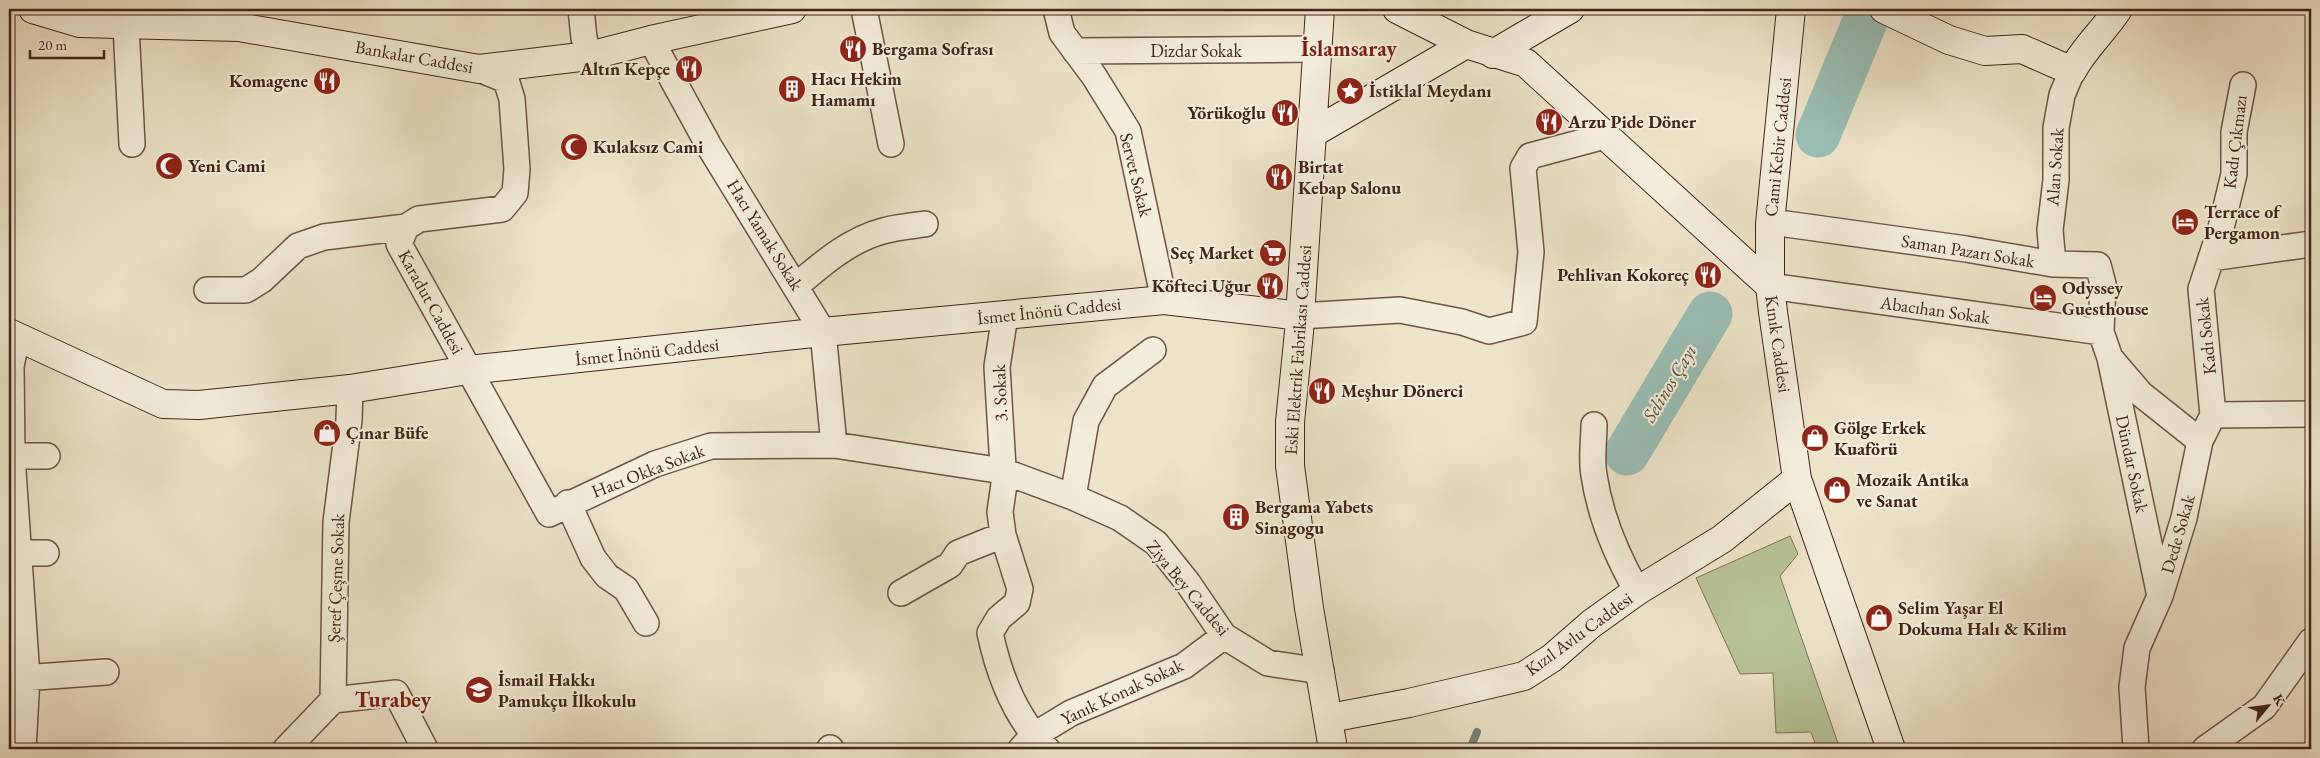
<svg xmlns="http://www.w3.org/2000/svg" width="2320" height="758" font-family="'EB Garamond',serif">
	<style>
		.green { fill: #b7c497; stroke: #7c7458 }
		.lines { fill: none; stroke-linecap: round; stroke-linejoin: round }
		.stream { stroke: #768177; stroke-width: 8 }
		.river { stroke: #99beb5; stroke-width: 45 }
		.minor-casing { stroke: #6d5445; stroke-width: 28 }
		.secondary-casing { stroke: #422519; stroke-width: 30 }
		.minor { stroke: #f3eddb; stroke-width: 25 }
		.secondary { stroke: #f3eddb; stroke-width: 28 }
		.labels { text-anchor: middle; stroke-width: 4.5; stroke-linejoin: round; paint-order: stroke }
		.poi-label { font-size: 18px; font-weight: bold; fill: #422519; stroke: #f3eddb; text-anchor: start }
		.street-label { font-size: 18px; fill: #422519; stroke: #f3eddb }
		.water-label { font-size: 19px; font-style: italic; fill: #584b40; stroke: #f3eddb }
		.district-label { font-size: 22px; font-weight: bold; fill: #7a1f14; stroke: #f3eddb }
	</style>
	<rect width="100%" height="100%" fill="#ede3c8"/>
	<filter id="stains"><feTurbulence type="fractalNoise" baseFrequency=".004" numOctaves="4"/><feColorMatrix values="0 0 0 0 .2 0 0 0 0 .09 0 0 0 0 .02 0 0 0 .5 -.17"/></filter>
	<radialGradient id="worn" r=".72"><stop offset=".6" stop-color="#630" stop-opacity="0"/><stop offset="1" stop-color="#630" stop-opacity=".3"/></radialGradient>
	<path class="green" d="M1790,536l8,18 -18,22 60,173h-23l-6,-17 -35,1 -3,-60 -33,1 -44,-96z"/>
	<g class="lines">
		<path class="stream" d="M1470,749l7,-17"/>
		<path class="river" d="M1818,135l52,-126
			M1627,453l83,-139"/>
		<g class="minor-casing">
			<path id="minor" d="M581,9l3,29 5,18
				M864,9l27,135
				M1056,9l6,24 32,43 34,55 36,169
				M126,26l6,118
				M651,40l58,106 114,186 11,113
				M1075,51l243,-2
				M479,69l27,11 6,19 5,70 -2,24 -13,16 -83,10 -13,8 -7,17 150,270 106,-50 56,-18 123,-1 169,26 70,26 47,21 36,25 32,40 36,53 44,27 53,8
				M1770,224h16l180,25 87,15 45,1 5,19 -2,48 9,26 50,238
				M2211,258l100,-14
				M2053,264l-3,-34 6,-50v-52l6,-33 10,-24
				M796,286c26,-22 53,-46 87,-55 14,-4 28,-5 42,-7
				M1770,286l331,46
				M207,290h39l16,-10 36,-34 26,-9 82,-10
				M1005,315l-8,52 7,117 -4,28 3,23 17,54 -3,14 -18,15 -9,15c9,42 26,86 57,116
				M1300,316l100,-6 62,12 27,9 35,-9 7,-70 -8,-84 7,-12 75,-20
				M13,335l1,17 -3,14 1,90 15,221 -4,72
				M2112,360l29,34 59,47
				M2213,415l-12,-126 20,-61 13,-54v-42l9,-47
				M1594,425c0,16 -3,34 0,50 6,41 23,81 43,116
				M12,456h35
				M1073,497l13,-76 19,-35 48,-36
				M568,503l25,55 14,18 19,13 20,34
				M19,553h27
				M901,593l49,-28 8,-12 45,-18
				M9,679l97,-7
				M333,700l63,-7 29,56
				M830,748l1,1
				M286,749l47,-49 3,-178 13,-102 1,-31
				M1021,749l12,-13 38,-23 113,-47 40,-30
				M2136,749l-4,-62 5,-39 23,-52 24,-78 16,-77 13,-26 98,-1
				M2205,749l59,-42 47,-66"/>
		</g>
		<g class="secondary-casing">
			<path id="secondary" d="M33,9l47,14 159,4 240,42 110,-13 62,-16 141,-31
				M1320,9l-21,323 -9,90v44l19,142 24,141
				M1397,9l69,35 60,19 244,223
				M1791,9l-21,215v62l3,26 24,167 94,270
				M1884,9l65,31 36,11 37,-2 50,22c12,-23 32,-40 46,-62
				M1493,54l77,-45
				M1313,133l153,-89
				M9,333l154,71 36,1 151,-16 118,-19 355,-38 341,-32 136,16
				M1330,718l79,-15 115,-27 28,-18 39,-34 46,-33 85,-52 75,-60"/>
		</g>
		<use href="#minor" class="minor"/>
		<use href="#secondary" class="secondary"/>
	</g>
	<defs>
		<g id="restaurant-disc" transform="scale(1.4375)"><circle r="9.5" fill="#8f2418" stroke="#f3eddb"/><path d="M-5-6h1v4h1v-4h1v4h1v-4h1v5L-1.5 .5V6h-2V.5L-5-1ZM5-6V6H3V1.5H1.5Q1.5-4 5-6Z" fill="#fff"/></g>
		<g id="building-disc" transform="scale(1.4375)"><circle r="9.5" fill="#8f2418" stroke="#f3eddb"/><path d="M-4-6H4V6H1V3H-1V6H-4ZM-2.5-4.3h1.7v1.8h-1.7ZM.8-4.3h1.7v1.8H.8ZM-2.5-1h1.7V.8h-1.7ZM.8-1h1.7V.8H.8Z" fill="#fff"/></g>
		<g id="sight-disc" transform="scale(1.4375)"><circle r="9.5" fill="#8f2418" stroke="#f3eddb"/><path d="M0-6L1.8-2.2L6-1.7L2.9 1.2L3.7 5.4L0 3.3L-3.7 5.4L-2.9 1.2L-6-1.7L-1.8-2.2Z" fill="#fff"/></g>
		<g id="mosque-disc" transform="scale(1.4375)"><circle r="9.5" fill="#8f2418" stroke="#f3eddb"/><path d="M3.5-4.9A6 6 0 1 0 3.5 4.9A5 5 0 1 1 3.5-4.9Z" fill="#fff"/></g>
		<g id="hotel-disc" transform="scale(1.4375)"><circle r="9.5" fill="#8f2418" stroke="#f3eddb"/><path d="M-6-4.5h1.5V1H6V5H4.5V3h-9V5H-6ZM-4 0a1.8 1.8 0 1 1 3.6 0ZM.5 0V-2.5h3Q6-2.5 6 0Z" fill="#fff"/></g>
		<g id="supermarket-disc" transform="scale(1.4375)"><circle r="9.5" fill="#8f2418" stroke="#f3eddb"/><path d="M-6-5.5h2.5l.6 2H6L4.5 2H-2.5L-4.4-4H-6ZM-1.5 3.2a1.3 1.3 0 1 0 .1 0ZM3 3.2a1.3 1.3 0 1 0 .1 0Z" fill="#fff"/></g>
		<g id="shop-disc" transform="scale(1.4375)"><circle r="9.5" fill="#8f2418" stroke="#f3eddb"/><path d="M-5-2.5h2.3a2.7 3.5 0 0 1 5.4 0H5L5.5 6h-11ZM-1.5-2.5h3a1.5 2.3 0 0 0-3 0Z" fill="#fff"/></g>
		<g id="school-disc" transform="scale(1.4375)"><circle r="9.5" fill="#8f2418" stroke="#f3eddb"/><path d="M0-5L7-2L0 1L-7-2ZM-4 1L0 2.5L4 1V4Q0 6-4 4Z" fill="#fff"/></g>
	</defs>
	<g fill-rule="evenodd">
		<use href="#restaurant-disc" x="853" y="49"/>
		<use href="#restaurant-disc" x="689" y="69"/>
		<use href="#restaurant-disc" x="327" y="81"/>
		<use href="#building-disc" x="792" y="89"/>
		<use href="#sight-disc" x="1350" y="91"/>
		<use href="#restaurant-disc" x="1285" y="113"/>
		<use href="#restaurant-disc" x="1549" y="122"/>
		<use href="#mosque-disc" x="574" y="147"/>
		<use href="#mosque-disc" x="169" y="166"/>
		<use href="#restaurant-disc" x="1279" y="177"/>
		<use href="#hotel-disc" x="2185" y="222"/>
		<use href="#supermarket-disc" x="1273" y="253"/>
		<use href="#restaurant-disc" x="1708" y="275"/>
		<use href="#restaurant-disc" x="1270" y="286"/>
		<use href="#hotel-disc" x="2043" y="298"/>
		<use href="#restaurant-disc" x="1322" y="391"/>
		<use href="#shop-disc" x="327" y="433"/>
		<use href="#shop-disc" x="1815" y="438"/>
		<use href="#shop-disc" x="1837" y="490"/>
		<use href="#building-disc" x="1236" y="517"/>
		<use href="#shop-disc" x="1879" y="618"/>
		<use href="#school-disc" x="479" y="690"/>
	</g>
	<g class="labels">
		<g class="poi-label">
			<text x="872" y="55">Bergama Sofrası</text>
			<text x="670" y="75" text-anchor="end">Altın Kepçe</text>
			<text x="811" y="85">Hacı Hekim<tspan x="811" dy="21">Hamamı</tspan></text>
			<text x="308" y="87" text-anchor="end">Komagene</text>
			<text x="1369" y="97">İstiklal Meydanı</text>
			<text x="1266" y="119" text-anchor="end">Yörükoğlu</text>
			<text x="1568" y="128">Arzu Pide Döner</text>
			<text x="593" y="153">Kulaksız Cami</text>
			<text x="188" y="172">Yeni Cami</text>
			<text x="1298" y="173">Birtat<tspan x="1298" dy="21">Kebap Salonu</tspan></text>
			<text x="2204" y="218">Terrace of<tspan x="2204" dy="21">Pergamon</tspan></text>
			<text x="1254" y="259" text-anchor="end">Seç Market</text>
			<text x="1689" y="281" text-anchor="end">Pehlivan Kokoreç</text>
			<text x="1251" y="292" text-anchor="end">Köfteci Uğur</text>
			<text x="2062" y="294">Odyssey<tspan x="2062" dy="21">Guesthouse</tspan></text>
			<text x="1341" y="397">Meşhur Dönerci</text>
			<text x="1834" y="434">Gölge Erkek<tspan x="1834" dy="21">Kuaförü</tspan></text>
			<text x="346" y="439">Çınar Büfe</text>
			<text x="1856" y="486">Mozaik Antika<tspan x="1856" dy="21">ve Sanat</tspan></text>
			<text x="1255" y="513">Bergama Yabets<tspan x="1255" dy="21">Sinagogu</tspan></text>
			<text x="1898" y="614">Selim Yaşar El<tspan x="1898" dy="21">Dokuma Halı &amp; Kilim</tspan></text>
			<text x="498" y="686">İsmail Hakkı<tspan x="498" dy="21">Pamukçu İlkokulu</tspan></text>
		</g>
		<g class="street-label">
			<text x="1196" y="57">Dizdar Sokak</text>
			<text transform="translate(414 57) rotate(10)" y="6">Bankalar Caddesi</text>
			<text transform="translate(2235 142) rotate(-83)" y="6">Kadı Çıkmazı</text>
			<text transform="translate(1778 147) rotate(-84)" y="6">Cami Kebir Caddesi</text>
			<text transform="translate(2055 167) rotate(-86)" y="6">Alan Sokak</text>
			<text transform="translate(1136 175) rotate(76)" y="6">Servet Sokak</text>
			<text transform="translate(765 235) rotate(58)" y="6">Hacı Yamak Sokak</text>
			<text transform="translate(1968 251) rotate(9)" y="6">Saman Pazarı Sokak</text>
			<text transform="translate(431 302) rotate(61)" y="6">Karadut Caddesi</text>
			<text transform="translate(1935 310) rotate(8)" y="6">Abacıhan Sokak</text>
			<text transform="translate(1049 311) rotate(-6)" y="6">İsmet İnönü Caddesi</text>
			<text transform="translate(2206 336) rotate(-96)" y="6">Kadı Sokak</text>
			<text transform="translate(1778 344) rotate(82)" y="6">Kınık Caddesi</text>
			<text transform="translate(1298 350) rotate(-86)" y="6">Eski Elektrik Fabrikası Caddesi</text>
			<text transform="translate(647 352) rotate(-6)" y="6">İsmet İnönü Caddesi</text>
			<text transform="translate(1000 393) rotate(-92)" y="6">3. Sokak</text>
			<text transform="translate(2132 464) rotate(78)" y="6">Dündar Sokak</text>
			<text transform="translate(648 471) rotate(-21)" y="6">Hacı Okka Sokak</text>
			<text transform="translate(2178 534) rotate(-74)" y="6">Dede Sokak</text>
			<text transform="translate(336 578) rotate(-88)" y="6">Şeref Çeşme Sokak</text>
			<text transform="translate(1188 588) rotate(50)" y="6">Ziya Bey Caddesi</text>
			<text transform="translate(1579 634) rotate(-36)" y="6">Kızıl Avlu Caddesi</text>
			<text transform="translate(1122 692) rotate(-25)" y="6">Yanık Konak Sokak</text>
		</g>
		<g class="water-label">
			<text transform="translate(1669 383) rotate(-59)" y="7">Selinos Çayı</text>
		</g>
		<g class="district-label">
			<text x="1349" y="56">İslamsaray</text>
			<text x="393" y="707">Turabey</text>
		</g>
	</g>
	<rect width="2320" height="758" fill="none" stroke="#ede3c8" stroke-width="30"/>
	<rect x="10" y="10" width="2300" height="738" fill="none" stroke="#422519" stroke-width="2.5"/>
	<rect x="15" y="15" width="2290" height="728" fill="none" stroke="#422519"/>
	<g transform="translate(2268 706) rotate(61)" stroke="#f3eddb" stroke-width="4" paint-order="stroke">
	<path d="M0-4L9 19L0 12L-9 19Z" fill="#422519"/>
	<text y="-8" font-size="14" font-weight="bold" text-anchor="middle" fill="#422519">K</text>
	</g>
	<path d="M30 50v8h74v-8" fill="none" stroke="#422519" stroke-width="2.5"/>
	<text x="38" y="50" font-size="15" fill="#422519" stroke="#f3eddb" stroke-width="4" paint-order="stroke">20 m</text>
	<rect width="100%" height="100%" filter="url(#stains)"/>
	<rect width="100%" height="100%" fill="url(#worn)"/>
</svg>
